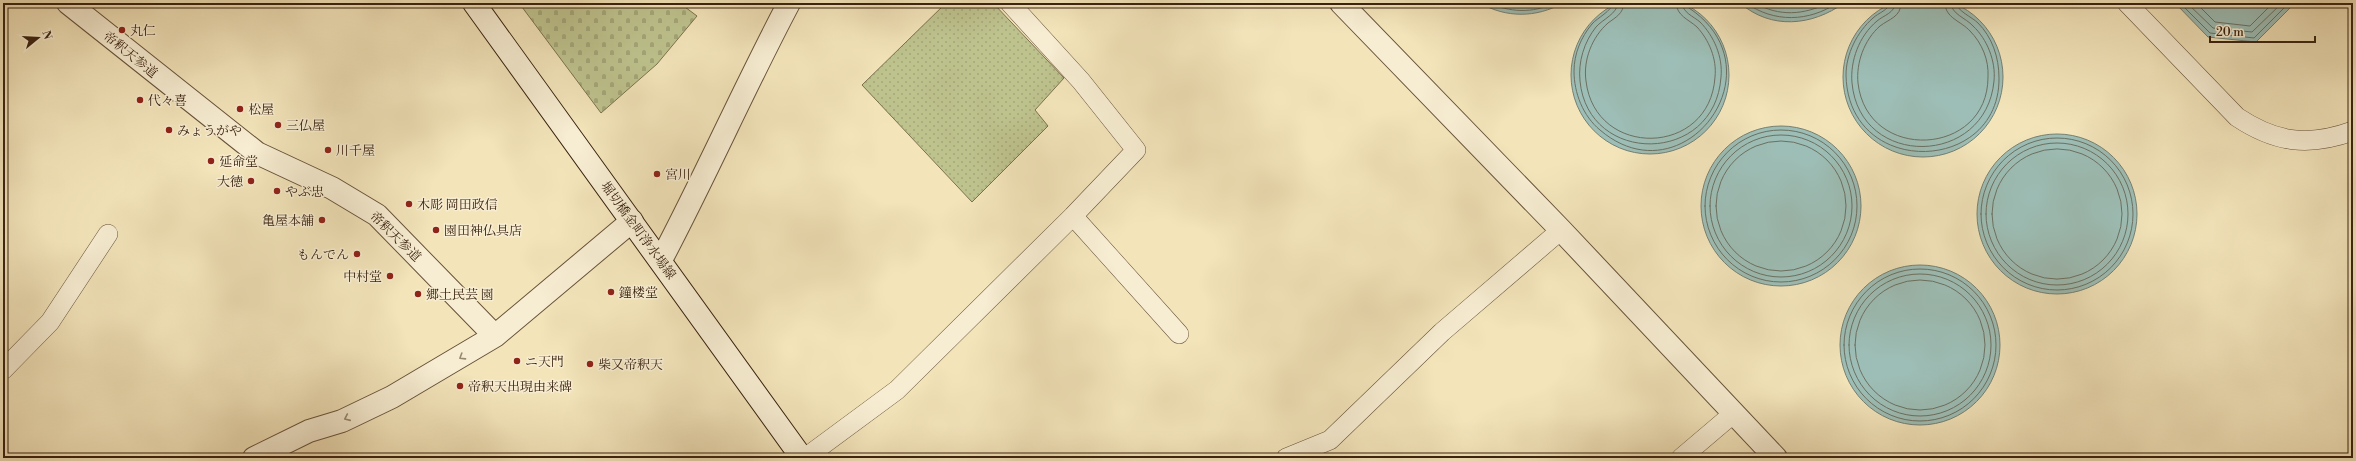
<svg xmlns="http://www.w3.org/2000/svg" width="2356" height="461" font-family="'Libre Bodoni','Noto Serif JP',serif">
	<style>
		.cemetery { fill: url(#cemetery-stones); stroke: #7c724e }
		.park { fill: url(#park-dots); stroke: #7c724e }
		.water { fill: #9dbeb6; stroke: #758073 }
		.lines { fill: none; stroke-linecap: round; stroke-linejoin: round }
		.shore { stroke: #6b7062; stroke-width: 1 }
		.lane-casing { stroke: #68523a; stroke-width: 20 }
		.street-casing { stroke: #68523a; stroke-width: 24 }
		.secondary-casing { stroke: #39220f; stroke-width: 24 }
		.lane { stroke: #f7edd2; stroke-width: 19 }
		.street { stroke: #f7edd2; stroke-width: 22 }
		.secondary { stroke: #f7edd2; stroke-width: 22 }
		.oneway { stroke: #988870 }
		.poi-dot { fill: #8f2418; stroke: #f7edd2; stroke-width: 1.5 }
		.labels { text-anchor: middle; stroke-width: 3; stroke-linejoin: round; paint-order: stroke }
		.poi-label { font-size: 13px; fill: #39220f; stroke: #f7edd2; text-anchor: start }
		.street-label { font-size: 13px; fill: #39220f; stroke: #f7edd2 }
	</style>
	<defs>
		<pattern id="cemetery-stones" width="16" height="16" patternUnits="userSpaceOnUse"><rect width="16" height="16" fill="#bec38e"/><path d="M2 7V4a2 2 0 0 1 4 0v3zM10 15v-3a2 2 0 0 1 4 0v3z" fill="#a4a779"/></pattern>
		<pattern id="park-dots" width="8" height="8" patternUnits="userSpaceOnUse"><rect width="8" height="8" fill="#bec38e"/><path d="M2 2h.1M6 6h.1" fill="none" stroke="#a4a779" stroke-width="1.8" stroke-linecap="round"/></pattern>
	</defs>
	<rect width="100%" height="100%" fill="#f3e4ba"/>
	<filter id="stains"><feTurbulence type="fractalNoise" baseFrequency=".005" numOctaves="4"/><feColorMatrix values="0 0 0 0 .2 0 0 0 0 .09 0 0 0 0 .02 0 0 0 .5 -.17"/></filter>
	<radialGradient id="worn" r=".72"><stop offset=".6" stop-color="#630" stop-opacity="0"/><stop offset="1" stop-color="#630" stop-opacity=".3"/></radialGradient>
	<path class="cemetery" d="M519,3h169l-3,4 12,9 -40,48 -56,49z"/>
	<path class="park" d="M946,3h47l71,75 -29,32 13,16 -76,76 -110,-117z"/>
	<path class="water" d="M1571 75a79 79 0 1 1 158 0a79 79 0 1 1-158 0Z
		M1843 77a80 80 0 1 1 160 0a80 80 0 1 1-160 0Z
		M1480,3h83c-27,15 -57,15 -83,0z
		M1740,3h104c-32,23 -73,27 -104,0z
		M2175,3h120l-39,39 -48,-5z
		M1701 206a80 80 0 1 1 160 0a80 80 0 1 1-160 0Z
		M1977 214a80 80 0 1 1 160 0a80 80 0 1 1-160 0Z
		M1840 345a80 80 0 1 1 160 0a80 80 0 1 1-160 0Z"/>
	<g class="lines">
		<path class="shore" d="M1488,3c22,9 44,11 66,0
			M1613,3c-1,8 -16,15 -21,21 -11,13 -18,30 -18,47 0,22 9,45 26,59 83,71 182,-60 89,-122l-2,-5
			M1618,3c-1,11 -15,16 -22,24 -12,15 -18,35 -16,54 8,85 135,84 141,-4 2,-20 -7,-41 -21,-55 -7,-6 -17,-9 -18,-19
			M1624,3c-1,11 -8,14 -16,20 -16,14 -25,37 -22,58 9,78 124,76 129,-4 2,-18 -6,-37 -18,-50 -9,-8 -20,-11 -21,-24
			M1746,3c28,20 63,19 91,0
			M1755,3c24,14 49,12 73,0
			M1769,3l25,4 20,-4
			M1890,3c-1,7 -12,10 -17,15 -16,14 -27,36 -27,57 2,104 154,99 153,3 0,-21 -7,-41 -21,-55 -6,-6 -21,-12 -22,-20
			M1895,3c0,10 -11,12 -18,18 -18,15 -27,40 -25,62 8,86 134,84 142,-2 2,-20 -7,-42 -21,-55 -7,-8 -22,-12 -22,-23
			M1901,3c0,14 -12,16 -21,23 -16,14 -24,37 -22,57 9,80 130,74 130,-6 1,-17 -6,-34 -18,-46 -9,-10 -25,-13 -25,-28
			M2180,3l30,30 44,5 35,-35
			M2187,3l26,25 39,4 30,-29
			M2196,3l19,19 35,4 23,-23
			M1705 206a76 76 0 1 1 152 0a76 76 0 1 1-152 0Z
			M1710 206a71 71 0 1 1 142 0a71 71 0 1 1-142 0Z
			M1981 214a76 76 0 1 1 152 0a76 76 0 1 1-152 0Z
			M1716 206a65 65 0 1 1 130 0a65 65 0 1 1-130 0Z
			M1986 214a71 71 0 1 1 142 0a71 71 0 1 1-142 0Z
			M1992 214a65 65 0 1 1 130 0a65 65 0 1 1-130 0Z
			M1844 345a76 76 0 1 1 152 0a76 76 0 1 1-152 0Z
			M1849 345a71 71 0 1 1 142 0a71 71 0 1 1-142 0Z
			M1855 345a65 65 0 1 1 130 0a65 65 0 1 1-130 0Z"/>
		<g class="lane-casing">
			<path id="lane" d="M2127,3l110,114c39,26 72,30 116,14
				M1073,216l106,118
				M3,370l47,-48 58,-88
				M805,458l92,-68 176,-174 63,-66 -55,-69 -71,-78
				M1286,458l44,-18 112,-108 119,-102
				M1681,458l53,-45"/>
		</g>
		<g class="street-casing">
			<path id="street" d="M68,3l189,150 75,35 45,27 118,121
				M1341,3l220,227 215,228
				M661,260c45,-85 83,-172 128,-257
				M254,458l55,-27 33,-10 50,-24 103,-61 137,-115"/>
		</g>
		<g class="secondary-casing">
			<path id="secondary" d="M474,3l328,455"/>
		</g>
		<use href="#lane" class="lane"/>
		<use href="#street" class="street"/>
		<use href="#secondary" class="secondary"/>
	</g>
	<defs><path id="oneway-chevron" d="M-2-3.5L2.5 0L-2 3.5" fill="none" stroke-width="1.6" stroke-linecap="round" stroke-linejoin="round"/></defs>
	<g class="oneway">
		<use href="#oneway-chevron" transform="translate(462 357) rotate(148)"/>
		<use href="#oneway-chevron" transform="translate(347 418) rotate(156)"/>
	</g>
	<g class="poi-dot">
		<circle cx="122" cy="30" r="4"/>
		<circle cx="140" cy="100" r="4"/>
		<circle cx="240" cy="109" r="4"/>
		<circle cx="278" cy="125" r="4"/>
		<circle cx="169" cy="130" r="4"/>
		<circle cx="328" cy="150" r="4"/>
		<circle cx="211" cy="161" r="4"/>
		<circle cx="657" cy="174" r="4"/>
		<circle cx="251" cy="181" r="4"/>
		<circle cx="277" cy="191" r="4"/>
		<circle cx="409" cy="204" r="4"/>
		<circle cx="322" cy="220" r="4"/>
		<circle cx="436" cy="230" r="4"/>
		<circle cx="357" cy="254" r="4"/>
		<circle cx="390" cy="276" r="4"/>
		<circle cx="611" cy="292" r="4"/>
		<circle cx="418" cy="294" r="4"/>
		<circle cx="517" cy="361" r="4"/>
		<circle cx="590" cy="364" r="4"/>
		<circle cx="460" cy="386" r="4"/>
	</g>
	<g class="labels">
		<g class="poi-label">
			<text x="130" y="35">丸仁</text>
			<text x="148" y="105">代々喜</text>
			<text x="248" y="114">松屋</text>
			<text x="286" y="130">三仏屋</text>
			<text x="177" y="135">みょうがや</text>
			<text x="336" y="155">川千屋</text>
			<text x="219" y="166">延命堂</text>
			<text x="665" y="179">宮川</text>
			<text x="243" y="186" text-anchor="end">大徳</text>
			<text x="285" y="196">やぶ忠</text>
			<text x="417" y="209">木彫 岡田政信</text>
			<text x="314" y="225" text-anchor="end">亀屋本舗</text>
			<text x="444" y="235">園田神仏具店</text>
			<text x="349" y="259" text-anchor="end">もんでん</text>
			<text x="382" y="281" text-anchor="end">中村堂</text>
			<text x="619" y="297">鐘楼堂</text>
			<text x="426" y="299">郷土民芸 園</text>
			<text x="525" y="366">ニ天門</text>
			<text x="598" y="369">柴又帝釈天</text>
			<text x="468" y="391">帝釈天出現由来碑</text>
		</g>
		<g class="street-label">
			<text transform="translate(131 54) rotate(39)" y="5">帝釈天参道</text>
			<text transform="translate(639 230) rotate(54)" y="5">堀切橋金町浄水場線</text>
			<text transform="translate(396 236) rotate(44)" y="5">帝釈天参道</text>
		</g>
	</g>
	<rect width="2356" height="461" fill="none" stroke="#f3e4ba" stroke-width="16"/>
	<rect x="4" y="4" width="2348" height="453" fill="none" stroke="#39220f" stroke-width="2"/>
	<rect x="8" y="8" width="2340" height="445" fill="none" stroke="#39220f"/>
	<g transform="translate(38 38) rotate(72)" stroke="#f7edd2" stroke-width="3" paint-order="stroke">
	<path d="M0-3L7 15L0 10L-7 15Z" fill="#39220f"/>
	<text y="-6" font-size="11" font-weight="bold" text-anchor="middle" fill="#39220f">N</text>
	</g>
	<path d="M2210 36v6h105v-6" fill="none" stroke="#39220f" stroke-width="2"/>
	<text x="2216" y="36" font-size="12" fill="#39220f" stroke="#f7edd2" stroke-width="3" paint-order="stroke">20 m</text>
	<rect width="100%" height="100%" filter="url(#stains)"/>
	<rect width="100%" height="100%" fill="url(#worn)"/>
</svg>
